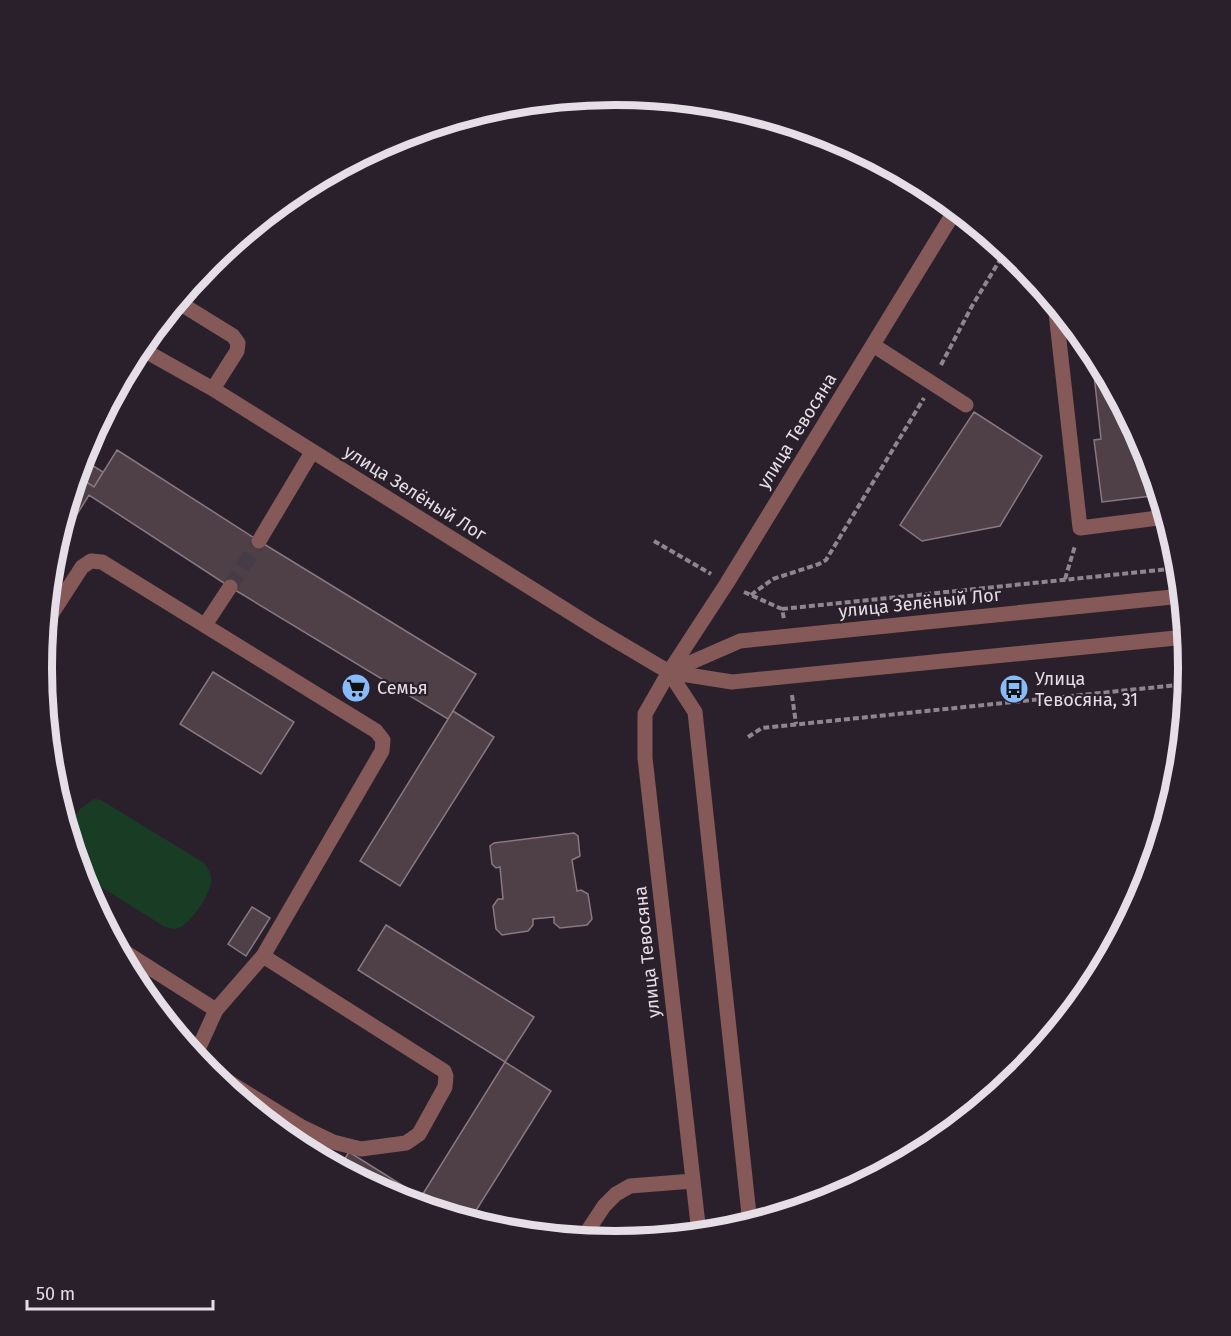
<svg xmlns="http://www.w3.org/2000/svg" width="1231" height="1336" font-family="'Fira Sans',sans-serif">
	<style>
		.green { fill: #183c24 }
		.building { fill: #4f3f47; stroke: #897880; stroke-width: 1.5 }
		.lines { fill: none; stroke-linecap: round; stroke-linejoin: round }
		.minor-tunnel { stroke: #463c47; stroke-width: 15; stroke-dasharray: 15 8; stroke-linecap: butt }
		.path { stroke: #8e868f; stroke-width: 4; stroke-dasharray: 6 3; stroke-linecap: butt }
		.minor { stroke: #845957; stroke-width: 15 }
		.labels { text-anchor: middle; stroke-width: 4.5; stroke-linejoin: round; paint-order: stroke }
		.street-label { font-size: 18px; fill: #e5dee6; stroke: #2a202b }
		.poi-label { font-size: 18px; fill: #e5dee6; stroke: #2a202b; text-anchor: start }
		.rim { fill: none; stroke: #e5dee6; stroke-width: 8 }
	</style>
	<rect width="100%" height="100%" fill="#2a202b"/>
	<path class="green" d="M94,799l7,1 103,63c4,6 8,11 7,18 0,13 -23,48 -37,48 -3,0 -6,-2 -9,-2l-83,-52 -14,-47 12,-19z"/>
	<path class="building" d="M1091,347l47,88 1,4h1l5,10 15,46 -58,7 -8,-62 7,-1z
		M974,412l68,44 -42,70 -78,15 -22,-16z
		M117,450l142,91 217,133 -28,45 -218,-132 -141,-92 -33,53 21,-72 17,11z
		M82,459l21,13 -9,15 -17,-11z
		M213,672l81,50 -33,52 -81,-50z
		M453,711l41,26 -94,149 -40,-25z
		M574,833l4,3 2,20 -8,4 5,31 4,-1 7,4 4,25 -5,6 -27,3 -6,-5v-6l-21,2v6l-5,6 -26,4 -6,-6 -3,-23 5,-7h5l-3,-32 -4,1 -4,-4 -2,-18 4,-3z
		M252,907l18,11 -24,38 -18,-12z
		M386,925l148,92 -29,45 -147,-92z
		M505,1062l46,29 -81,129 -24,-7 -25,-16z
		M349,1152l72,45 -4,7 -21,-6 -57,-30z"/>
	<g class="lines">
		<path class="minor-tunnel" d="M230,587l29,-46"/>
		<path class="path" d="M941,365l31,-59 34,-56
			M654,541l57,33
			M1065,579l10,-33
			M744,592l38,17 2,10
			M751,595l22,-16 46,-15 7,-4 98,-162
			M782,609l397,-41
			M792,695l4,29
			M748,737l14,-9 425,-44"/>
		<path class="minor" d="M178,302l55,34 5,7 -1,8 -24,38
			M1055,304l25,224 86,-11
			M873,345l93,60
			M140,348l73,41 385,241 71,42 63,10 454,-45
			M259,541l53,-89
			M47,621l35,-54 9,-6 11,1 274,169 7,9 -1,11 -119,205 181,115 2,5 -1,11 -26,47 -13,9 -45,6 -28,-7 -33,-16 -94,-58
			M205,625l25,-38
			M669,672l26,40 55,512
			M669,672l71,-31 442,-45
			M117,947l99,63
			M195,1056l21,-46 47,-54
			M699,1233l-54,-475v-44l24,-42 58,-89 229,-374
			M583,1238l21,-32 12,-12 14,-8 63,-5"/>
	</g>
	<defs>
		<g id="supermarket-disc" transform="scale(1.5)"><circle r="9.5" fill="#88bbfc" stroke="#2a202b"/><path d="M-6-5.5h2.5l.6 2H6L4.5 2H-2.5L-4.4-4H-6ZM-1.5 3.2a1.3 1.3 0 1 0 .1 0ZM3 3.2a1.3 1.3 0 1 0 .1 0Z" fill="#111"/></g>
		<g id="bus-disc" transform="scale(1.5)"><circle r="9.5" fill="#88bbfc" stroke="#2a202b"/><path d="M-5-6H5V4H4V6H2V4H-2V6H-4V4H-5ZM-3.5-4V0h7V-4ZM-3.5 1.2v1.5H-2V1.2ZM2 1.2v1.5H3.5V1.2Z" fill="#111"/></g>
	</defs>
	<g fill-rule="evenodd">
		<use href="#supermarket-disc" x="356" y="688"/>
		<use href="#bus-disc" x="1014" y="689"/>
	</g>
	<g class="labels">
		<g class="street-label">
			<text transform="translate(797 431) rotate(-58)" y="6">улица Тевосяна</text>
			<text transform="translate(415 493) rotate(32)" y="6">улица Зелёный Лог</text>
			<text transform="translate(920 603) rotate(-6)" y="6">улица Зелёный Лог</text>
			<text transform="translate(647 952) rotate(-96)" y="6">улица Тевосяна</text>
		</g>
		<g class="poi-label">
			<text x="1035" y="685">Улица<tspan x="1035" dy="21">Тевосяна, 31</tspan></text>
			<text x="377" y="694">Семья</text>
		</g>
	</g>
	<path d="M0 0H1231V1336H0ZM52 668a563 563 0 1 1 1126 0a563 563 0 1 1-1126 0Z" fill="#2a202b" fill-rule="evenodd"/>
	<path class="rim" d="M52 668a563 563 0 1 1 1126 0a563 563 0 1 1-1126 0Z"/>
	<path d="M27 1300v9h186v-9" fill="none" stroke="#e5dee6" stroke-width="3"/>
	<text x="36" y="1300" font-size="18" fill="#e5dee6" stroke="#2a202b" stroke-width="4.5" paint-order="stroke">50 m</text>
</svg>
